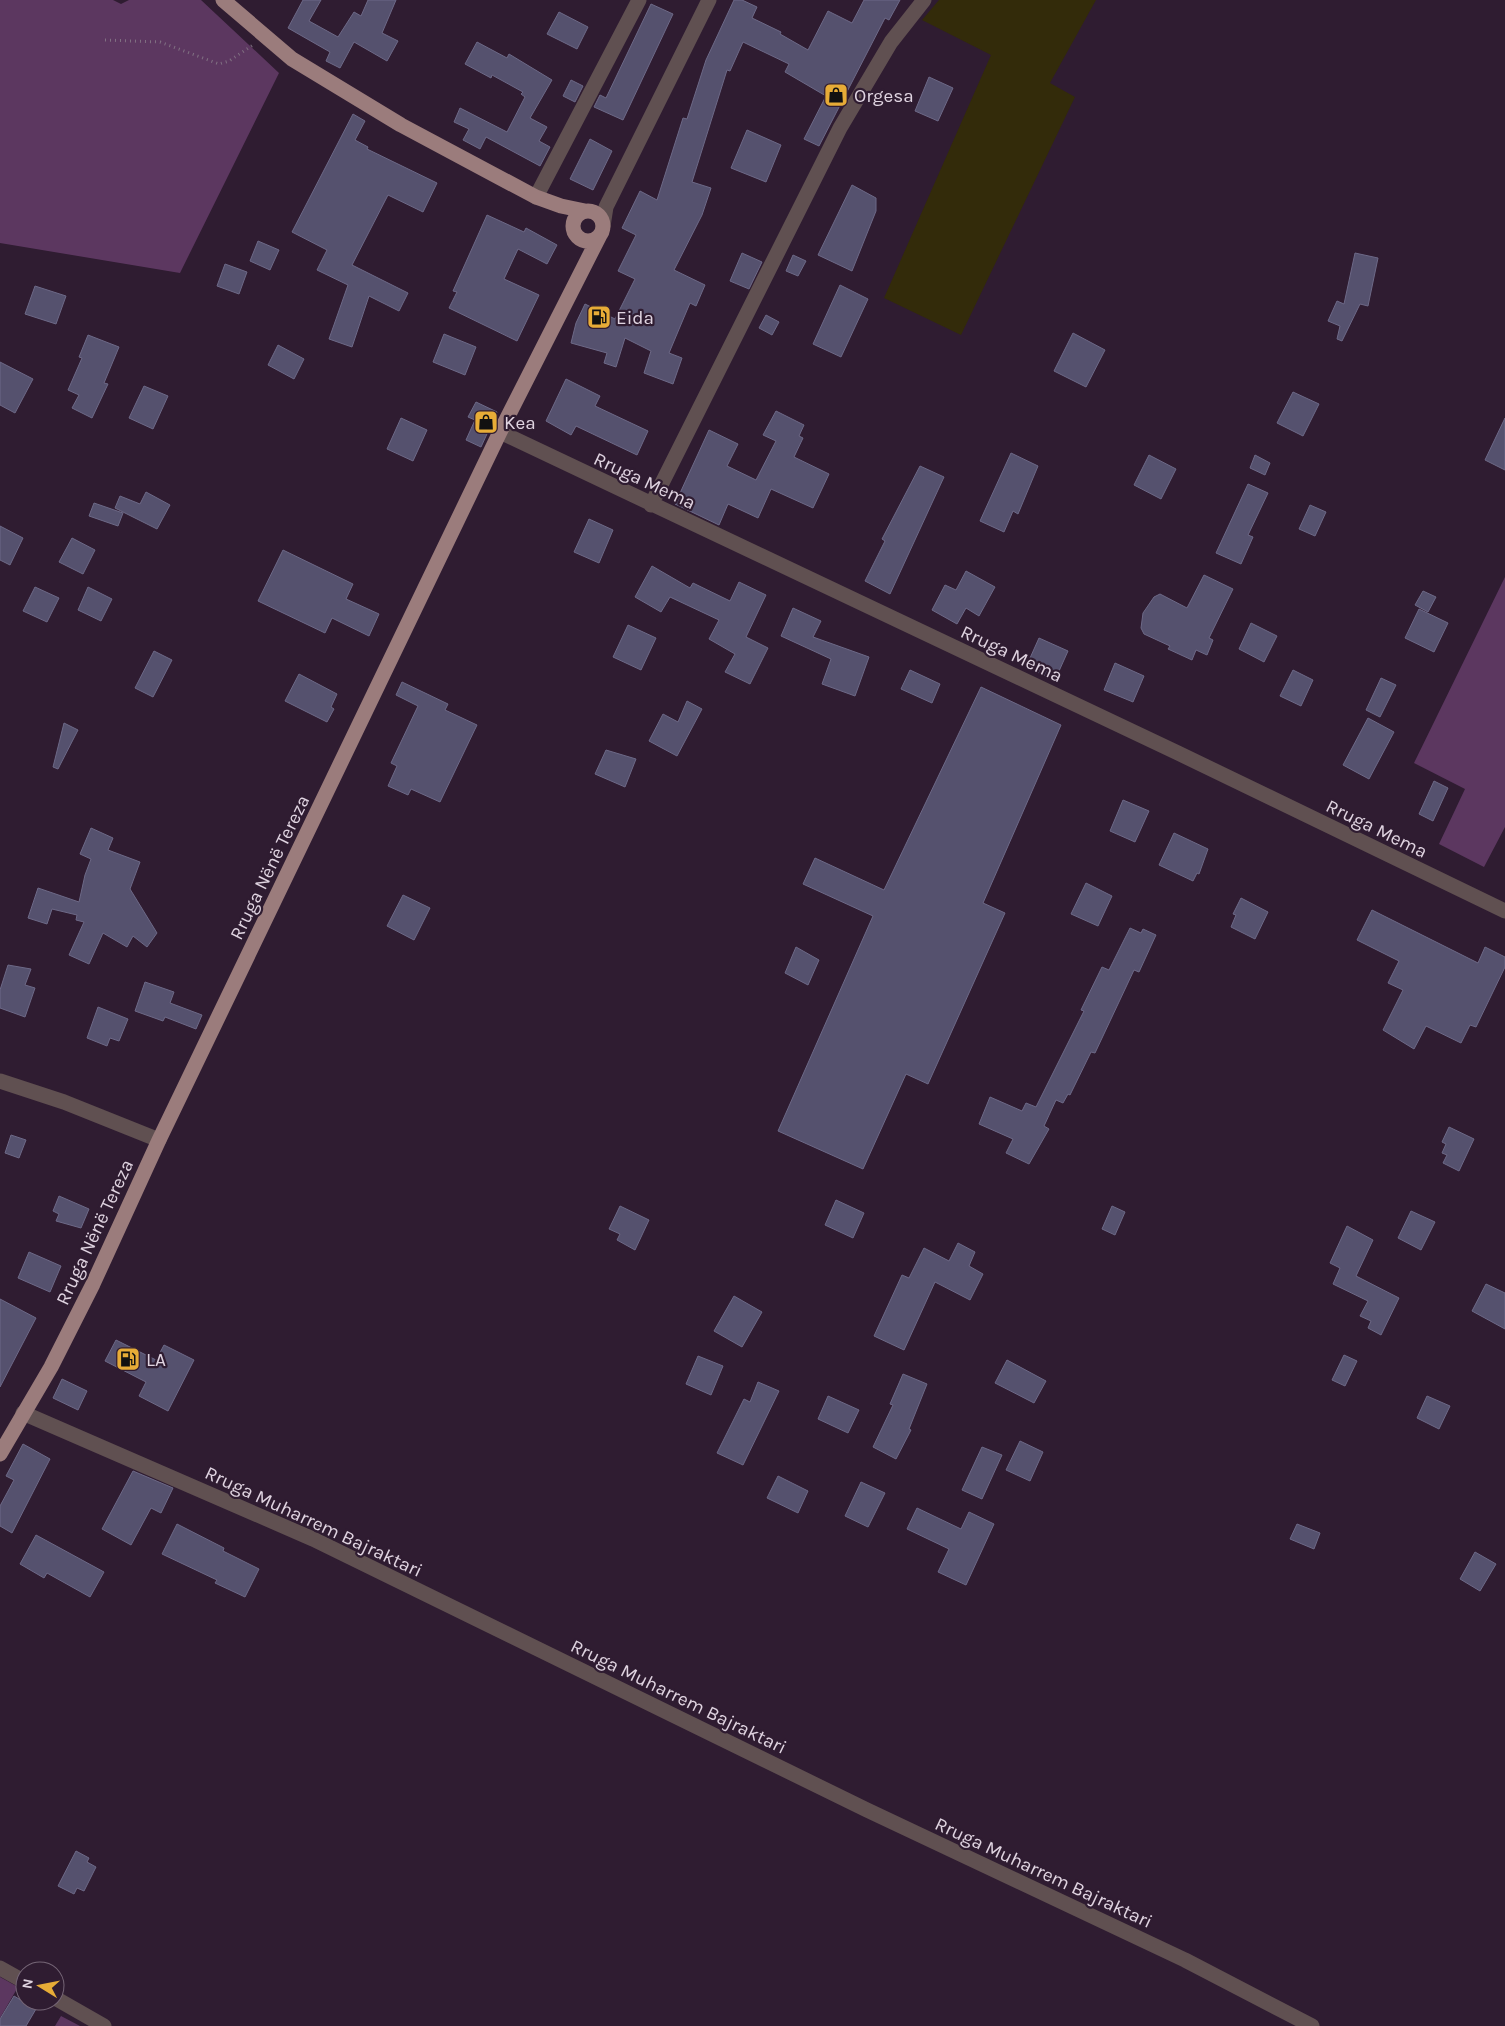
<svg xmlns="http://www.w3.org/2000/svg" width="1505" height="2026" font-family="Karla,sans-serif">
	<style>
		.green { fill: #5c3760 }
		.sand { fill: #332b0a }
		.building { fill: #55516e; stroke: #6d6987 }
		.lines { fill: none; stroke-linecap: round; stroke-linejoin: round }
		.path { stroke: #807082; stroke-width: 3; stroke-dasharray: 1 4; stroke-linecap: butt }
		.minor { stroke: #605051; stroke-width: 15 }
		.major { stroke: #9b7c7c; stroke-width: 15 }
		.labels { text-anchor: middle; stroke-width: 4.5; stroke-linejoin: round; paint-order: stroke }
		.poi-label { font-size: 19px; fill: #e0d4e1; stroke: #2f1c31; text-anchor: start }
		.street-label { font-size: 19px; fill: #e0d4e1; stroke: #2f1c31 }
	</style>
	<rect width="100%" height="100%" fill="#2f1c31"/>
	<path class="green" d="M0,0h113l8,4 8,-4h72l78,73 -99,200 -180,-30z
		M1505,577v250l-21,40 -45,-23 26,-55 -51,-26z
		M0,1977l18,10 -18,31z
		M61,2016l19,10h-25z"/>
	<path class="sand" d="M939,0h157l-46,83 25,14 -114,238 -77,-37 107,-243 -69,-35z"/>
	<path class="building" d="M303,0h18l-12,21 29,16 16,-25 7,4 7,-16h28l-14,33 16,8 -11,20 -33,-19 -14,26 -14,-7 4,-9 -42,-24z
		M734,0h8l15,7 -5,11 29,14 -1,2 28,16 20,-39 24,12 12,-23h36l-11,20 -4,-2 -66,128 -15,-7 22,-43 -41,-24 4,-8 -46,-22 -13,29 -3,-1 -35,112 19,6 -9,27 -28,55 31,15 -9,21 -6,-3 -21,50 13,5 -9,26 -29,-11 7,-22 -26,-13 -9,29 -12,-4 3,-10 -36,-10 5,-20 9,-19 30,15 20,-40 -17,-8 18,-36 -14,-7 18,-37 17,9 26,-82 4,1 19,-59z
		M651,4l22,10 -50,106 -29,-13 6,-12 6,3z
		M559,12l29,15 -11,22 -30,-15z
		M477,42l30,16 2,-4 43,26 -22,38 17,9 -8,14 11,6 -10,19 -54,-29 -6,12 -17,-9 6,-11 -15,-7 6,-14 47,24 18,-35 -4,-3 2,-2 -31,-17 -1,3 -26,-14z
		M929,77l24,11 -15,33 -23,-10z
		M571,80l12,6 -8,16 -12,-6z
		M353,114l12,7 -10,19 13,7 -1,2 70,34 -14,29 -35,-17 -36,70 56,28 -9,18 -30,-15 -17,51 -23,-8 19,-54 -31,-15 10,-20 -35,-18z
		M747,130l34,15 -15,37 -35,-14z
		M590,139l22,12 -19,39 -23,-11z
		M852,185l24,13v13l-24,60 -34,-16z
		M487,215l37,17 2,-4 31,17 -10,19 -29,-15 -14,30 35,16 -22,46 -68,-33 8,-16 -4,-1z
		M258,241l21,9 -9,20 -20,-9z
		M742,253l20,9 -13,27 -19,-8z
		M1355,253l23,5 -10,48 -8,-2 -18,37 -5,-2 3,-13 -12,-5 9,-20 7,3z
		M793,255l13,6 -8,15 -12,-5z
		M225,264l22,8 -8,22 -22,-8z
		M840,285l28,14 -27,58 -28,-13z
		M35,286l31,10 -10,28 -31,-10z
		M766,315l13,7 -7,13 -13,-7z
		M1073,333l32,17 -19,37 -32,-16z
		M444,334l32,13 -11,28 -32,-13z
		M88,335l31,12 -15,36 4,1 -16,34 -20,-10 7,-13 -11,-5 14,-32 -3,-1z
		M278,345l26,14 -10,20 -26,-14z
		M0,362l33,17 -18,34 -15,-8z
		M566,379l34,17 -5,10 53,25 -11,24 -61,-29 -5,9 -25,-14z
		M144,386l24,10 -15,33 -24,-11z
		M1293,392l26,12 -16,32 -26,-13z
		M476,402l21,10 -16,35 -15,-7 9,-20 -7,-3z
		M776,411l28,14 -5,11 4,2 -9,19 35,17 -16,34 -42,-19 -13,29 -30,-14 -9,21 -44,-21 34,-74 29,14 -11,22 29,14 20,-39 -13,-6z
		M401,418l26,12 -14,31 -26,-12z
		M1505,418v52l-20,-10z
		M1011,453l27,13 -20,48 -5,-3 -9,21 -24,-11z
		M1149,455l27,14 -15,30 -27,-14z
		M1255,455l15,8 -5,12 -15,-7z
		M920,466l24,11 -54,117 -25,-13 20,-40 -3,-2z
		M1248,484l20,9 -20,42 5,2 -12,27 -25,-11z
		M146,492l24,13 -13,24 -42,-21 5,-12 20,8z
		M94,503l29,10 -5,13 -29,-10z
		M1310,505l16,7 -11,24 -16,-7z
		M589,519l24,11 -14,33 -25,-11z
		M0,526l23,12 -13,27 -10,-5z
		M72,538l23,12 -12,24 -24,-12z
		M283,550l70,34 -7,15 33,15 -10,22 -37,-18 -7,15 -67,-32z
		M652,566l38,22 3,-5 37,18 9,-19 27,13 -20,42 22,11 -18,36 -25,-12 10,-18 -26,-15 10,-19 -49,-23 -9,15 -26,-15z
		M966,571l29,16 -16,29 -13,-8 -9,16 -25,-14 13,-25 11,5z
		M1204,575l29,14 -24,49 4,2 -6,15 -11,-5 -4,10 -24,-11 2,-3 -26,-12 -3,-6 2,-15 11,-16 6,-3 27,14z
		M35,587l24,11 -12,24 -24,-11z
		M88,587l24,12 -11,22 -23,-11z
		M1423,591l13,6 -8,15 -13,-7z
		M793,608l28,13 -8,16 56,20 -14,39 -33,-12 9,-25 -50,-23z
		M1419,609l29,14 -14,29 -29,-14z
		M1251,623l26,13 -13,26 -25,-13z
		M628,625l28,13 -15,32 -28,-13z
		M1039,638l29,13 -13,29 -29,-13z
		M154,651l18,9 -19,37 -18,-9z
		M1115,663l29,13 -11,26 -29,-12z
		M910,670l30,14 -8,19 -31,-14z
		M1293,670l20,10 -12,26 -21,-10z
		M299,674l38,20 -6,13 3,2 -7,13 -42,-21z
		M1381,678l15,7 -16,32 -14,-7z
		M402,682l46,22 -3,6 32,15 -37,77 -29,-13 -3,6 -20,-9 9,-20 -6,-3 27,-57 -22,-11z
		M981,687l80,38 -78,178 22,10 -77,171 -22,-10 -43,95 -85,-38 95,-215 -70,-32 12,-26 69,32z
		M687,701l15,8 -25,47 -28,-15 14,-27 15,8z
		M1368,718l26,14 -25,47 -26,-14z
		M64,723l14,7 -20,39 -5,-2z
		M606,750l30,9 -11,28 -30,-13z
		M1434,781l14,7 -15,33 -14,-7z
		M1123,800l26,11 -14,31 -25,-11z
		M91,828l22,10 -5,12 32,12 -10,27 27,44 -10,14 -14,-11 -6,11 -24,-14 -14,31 -20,-9 15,-33 -8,-2 1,-5 -25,-6 -5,15 -19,-6 10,-30 41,14 6,-27 6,-16 -11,-5z
		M1174,833l34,16 -9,25 -2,-1 -4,8 -34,-16z
		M1086,883l26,13 -14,30 -27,-12z
		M403,895l27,13 -16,32 -27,-14z
		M1241,898l27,14 -13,27 -24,-12 5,-12 -3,-1z
		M1372,910l106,53 7,-16 20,10v10l-29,60 -6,-2 -9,18 -35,-17 -12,23 -31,-19 20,-40 -15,-7 11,-22 -42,-21z
		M1130,928l11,5 2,-4 13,6 -17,37 -5,-2 -39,83 -4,-1 -21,43 -2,-1 -5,9 -7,-3 -12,26 5,3 -20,35 -23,-11 7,-14 -34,-15 11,-27 32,14 4,-8 10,4 48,-96 -3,-1 21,-43 7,3z
		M796,947l23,13 -11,25 -23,-12z
		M8,965l23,4 -6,16 10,3 -10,29 -25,-9v-18z
		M145,982l29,10 -4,11 32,12 -6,14 -31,-12 -2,4 -28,-10z
		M98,1007l30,12 -9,22 -9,-3 -3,8 -20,-8z
		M1449,1127l25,12 -15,32 -16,-8 4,-8 -5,-2 4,-9 -4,-2z
		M11,1135l15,5 -7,18 -14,-5z
		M59,1196l30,13 -8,19 -25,-7 3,-7 -6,-3z
		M836,1200l28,13 -11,25 -28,-13z
		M620,1206l29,14 -14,30 -18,-10 3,-6 -11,-5z
		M1112,1206l13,6 -10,23 -13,-6z
		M1411,1211l24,11 -14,28 -23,-12z
		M1347,1226l26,14 -17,36 43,22 -18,37 -13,-7 3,-7 -11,-5 8,-15 -35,-17 7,-16 -10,-5z
		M958,1243l17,9 -6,14 14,8 -13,26 -35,-18 -31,68 -30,-14 28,-61 7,3 15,-30 25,13z
		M29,1252l32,14 -11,26 -32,-14z
		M1486,1284l19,9v36l-33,-18z
		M734,1296l28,16 -20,35 -28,-16z
		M0,1299l36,19 -36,69z
		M116,1340l40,20 8,-15 30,15 -26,51 -29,-15 7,-14 -41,-21z
		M1344,1355l13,6 -12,25 -13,-6z
		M698,1356l25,10 -12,29 -25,-11z
		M1007,1360l39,21 -12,22 -39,-20z
		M903,1374l24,10 -18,45 2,1 -15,29 -23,-12 20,-42 -3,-1z
		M62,1379l25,12 -9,19 -25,-12z
		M758,1382l21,9 -36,74 -26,-12 27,-54 6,3z
		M828,1396l31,14 -11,23 -30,-14z
		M1427,1396l23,10 -11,23 -22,-11z
		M1020,1441l23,11 -13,29 -24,-11z
		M23,1444l27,15 -38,74 -12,-7v-20l14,-26 -8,-4z
		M982,1447l20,8 -20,44 -20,-9z
		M133,1471l40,17 -12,25 -10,-5 -20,37 -29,-16z
		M778,1476l30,15 -10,22 -31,-15z
		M861,1482l24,11 -17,34 -23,-11z
		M917,1508l44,21 8,-17 25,12 -28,61 -28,-13 11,-23 -42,-20z
		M177,1524l47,24 -1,3 36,18 -14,28 -30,-14 2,-3 -55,-26z
		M1297,1524l23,9 -6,16 -24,-10z
		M36,1535l68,37 -14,25 -43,-24 -3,5 -24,-14z
		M1475,1552l21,12 -16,27 -20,-12z
		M76,1851l13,7 -2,4 9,5 -12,24 -7,-3 -3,6 -16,-8z
		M14,1996l22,13 -10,17h-26v-7z"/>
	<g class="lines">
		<path class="path" d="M105,40l55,2 59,22 10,-3 24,-16"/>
		<path class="minor" d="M536,197l103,-197
			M603,226l3,-19 103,-207
			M500,432l678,321 327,158
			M651,505l189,-377 51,-86 33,-42
			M0,1081l64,21 95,38
			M23,1413l290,126 554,271 318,150 127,66
			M0,1968l25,14
			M55,1998l49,28"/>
		<path class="major" d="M223,0l69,59 109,66 135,72 25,9 24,5
			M573 226a15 15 0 1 1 30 0a15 15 0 1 1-30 0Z
			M0,1454l51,-87 42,-83 66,-144 341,-708 100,-197"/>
	</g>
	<defs>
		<g id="shop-square" transform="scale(1.25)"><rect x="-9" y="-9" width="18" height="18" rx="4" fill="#e7ac37" stroke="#2f1c31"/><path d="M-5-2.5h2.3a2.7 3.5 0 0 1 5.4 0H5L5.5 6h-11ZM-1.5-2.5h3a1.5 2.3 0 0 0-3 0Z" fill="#111"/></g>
		<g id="fuel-square" transform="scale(1.25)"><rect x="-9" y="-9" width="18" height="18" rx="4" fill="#e7ac37" stroke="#2f1c31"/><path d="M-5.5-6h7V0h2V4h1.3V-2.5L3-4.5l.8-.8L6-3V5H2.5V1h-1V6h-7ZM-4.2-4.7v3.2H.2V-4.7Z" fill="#111"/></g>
	</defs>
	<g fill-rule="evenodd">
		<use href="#shop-square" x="836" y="95"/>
		<use href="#fuel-square" x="599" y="317"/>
		<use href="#shop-square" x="486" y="422"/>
		<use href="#fuel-square" x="128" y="1359"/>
	</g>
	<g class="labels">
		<g class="poi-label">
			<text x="854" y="102">Orgesa</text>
			<text x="616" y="324">Eida</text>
			<text x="504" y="429">Kea</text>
			<text x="146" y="1366">LA</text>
		</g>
		<g class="street-label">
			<text transform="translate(645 480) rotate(25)" y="7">Rruga Mema</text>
			<text transform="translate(1012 653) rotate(25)" y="7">Rruga Mema</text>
			<text transform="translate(1377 828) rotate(26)" y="7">Rruga Mema</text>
			<text transform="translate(269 867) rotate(-64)" y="7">Rruga Nënë Tereza</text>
			<text transform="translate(94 1232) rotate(-65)" y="7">Rruga Nënë Tereza</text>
			<text transform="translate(314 1521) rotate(25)" y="7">Rruga Muharrem Bajraktari</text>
			<text transform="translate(679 1696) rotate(26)" y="7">Rruga Muharrem Bajraktari</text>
			<text transform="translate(1044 1872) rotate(25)" y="7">Rruga Muharrem Bajraktari</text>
		</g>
	</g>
	<g transform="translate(40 1986) rotate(280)"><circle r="24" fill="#2f1c31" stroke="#766677"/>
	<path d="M0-4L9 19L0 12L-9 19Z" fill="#e7ac37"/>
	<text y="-8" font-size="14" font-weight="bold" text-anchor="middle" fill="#e0d4e1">N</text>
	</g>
</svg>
